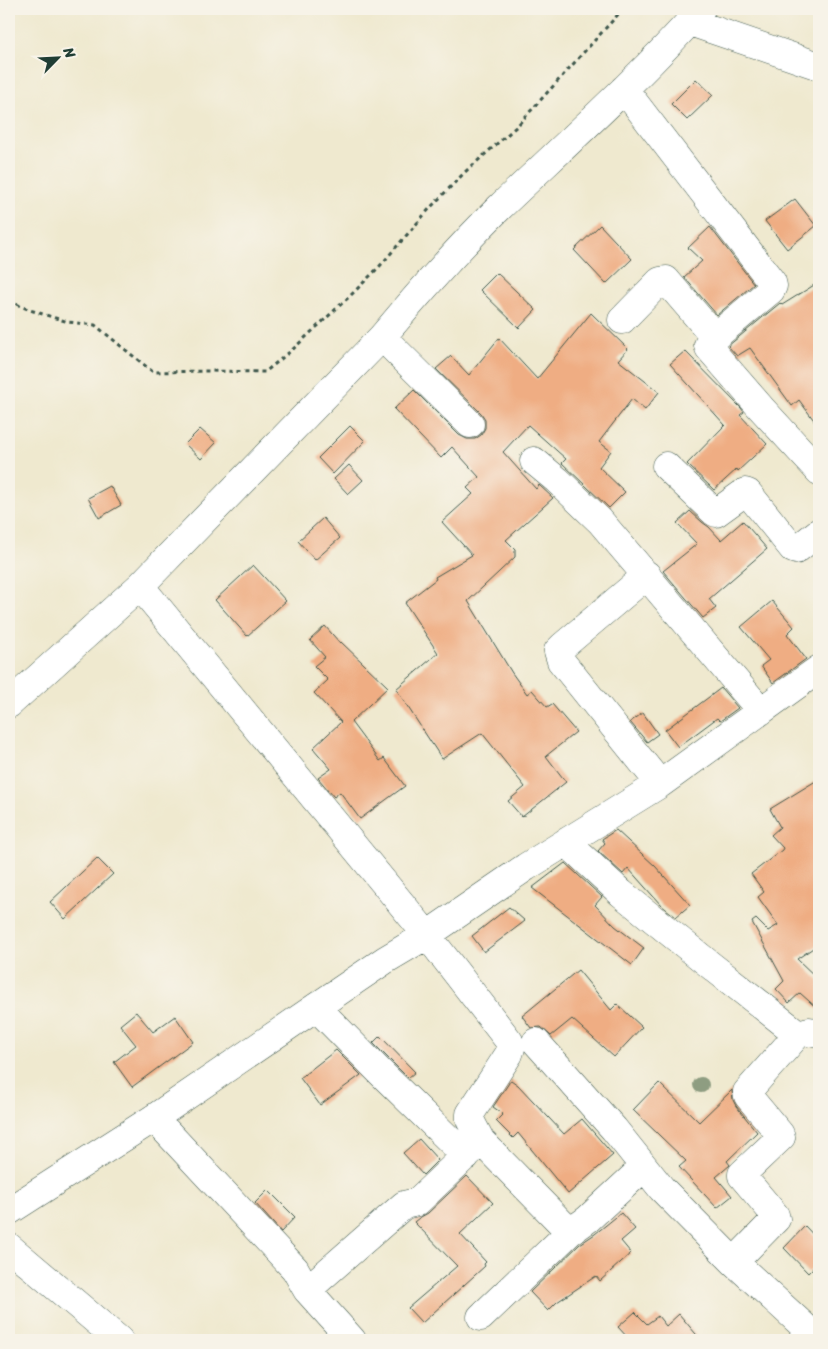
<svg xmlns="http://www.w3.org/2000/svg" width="828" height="1349" font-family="Sriracha,sans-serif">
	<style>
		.building { fill: #efad83 }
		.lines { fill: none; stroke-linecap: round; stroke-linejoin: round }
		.minor-casing { stroke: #3e574b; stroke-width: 29 }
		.path { stroke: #3e574b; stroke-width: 3; stroke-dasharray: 4 4; stroke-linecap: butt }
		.minor { stroke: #fff; stroke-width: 28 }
		.tree { fill: #8e9d81 }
	</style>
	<rect width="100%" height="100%" fill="#f7f3e8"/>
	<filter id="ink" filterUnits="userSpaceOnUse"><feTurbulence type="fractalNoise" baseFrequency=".02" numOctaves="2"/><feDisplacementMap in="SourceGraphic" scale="10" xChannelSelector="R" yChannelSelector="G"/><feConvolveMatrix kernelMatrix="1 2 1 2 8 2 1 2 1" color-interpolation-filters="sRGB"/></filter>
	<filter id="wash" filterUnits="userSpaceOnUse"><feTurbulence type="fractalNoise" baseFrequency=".0096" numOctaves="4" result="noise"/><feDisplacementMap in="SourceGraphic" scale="20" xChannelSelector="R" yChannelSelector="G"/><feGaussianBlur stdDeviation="1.12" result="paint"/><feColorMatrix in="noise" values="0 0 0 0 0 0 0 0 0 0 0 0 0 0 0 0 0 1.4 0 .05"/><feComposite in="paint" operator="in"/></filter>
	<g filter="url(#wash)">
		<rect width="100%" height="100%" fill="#efe9cf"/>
		<g id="blocks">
			<path class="building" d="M696,79l17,16 -26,25 -16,-16z
				M795,199l21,27 -29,23 -22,-28z
				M600,225l32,34 -26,25 -32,-34z
				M710,227l44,57 -37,31 -33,-38 18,-16 -14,-13z
				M497,273l39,37 -17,18 -39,-38z
				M819,282v145l-20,-27 -7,6 -42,-58 -13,8 -9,-10 52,-43 2,2z
				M591,313l37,36 -10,11 41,32 -14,18 -13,-11 -33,43 12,9 -12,16 26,25 -16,16 -47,-45 4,-4 -38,-34 -25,27 33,37 3,-4 14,13 -47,42 9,9v8l-47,44 44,72 15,21 5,-4 15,17 5,-3 24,28 -30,24 20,26 -44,35 -14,-16 17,-14 -43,-54 -40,26 -46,-70 42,-36 -33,-50 31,-24 -1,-2 37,-22 -30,-33 31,-28 -6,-6 12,-11 -27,-30 -11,11 -47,-49 20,-19 45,45 8,4h8l6,-4 4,-7v-9l-4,-6 -45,-44 15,-13 18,19 30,-37 38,41z
				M685,351l56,57 3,4 -4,3 27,29 -29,27 -1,-2 -23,21 -27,-26 38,-39 -55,-61z
				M350,426l15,15 -32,33 -15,-16z
				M200,429l16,14 -15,16 -16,-15z
				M349,465l14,15 -15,14 -14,-15z
				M110,486l11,19 -22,13 -11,-20z
				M690,511l12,11 7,5 12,13 22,-19 24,28 -58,50 7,9 -13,10 -40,-47 34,-27 -20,-21z
				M323,518l17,20 -25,22 -17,-19z
				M253,565l33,36 -39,35 -32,-36z
				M772,601l22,26 -7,7 19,25 -33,24 -12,-17 8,-6 -28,-33z
				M325,626l15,17 1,-1 47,45 -37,35 29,39 4,-3 21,28 -45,33 -20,-27 -6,5 -16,-19 13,-9 -18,-21 28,-26 -27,-29 14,-13 -14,-14 11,-9 -15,-17z
				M721,688l17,20 -18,13 -3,-3 -39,29 -13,-17z
				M643,713l15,21 -11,8 -17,-20z
				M819,779v165l-22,15 22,21v30l-19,-17 -11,10 -13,-14 8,-8 -32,-59 4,-3 12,12 10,-6 -20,-28 6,-5 -13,-18 31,-24 1,-2 -12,-13 9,-8 -10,-18z
				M616,830l39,36 35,39 -14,12 -15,-12 -33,-37 -5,6 -25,-23 7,-8 -3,-4z
				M97,858l16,16 -48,45 -15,-17z
				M565,863l37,34 -7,8 20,21 29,22 -12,17 -100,-77z
				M509,907l16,14 -41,31 -12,-16z
				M578,970l33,40 6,-6 25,23 -28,30 -42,-38 -21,17 -10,-9 -10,1 -9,-12z
				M136,1012l17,20 22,-16 18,26 -61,45 -18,-25 22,-17 -16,-20z
				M380,1036l35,36 -7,6 -35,-35z
				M336,1050l25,25 -41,30 -20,-27z
				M511,1080l7,5 46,49 18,-15 31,36 -45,39 -50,-61 -5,5 -17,-17 7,-7 -10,-7z
				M659,1083l40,39 33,-32 1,10 3,6 21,26 -30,29 3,4 -14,12 16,19 -15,12 -38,-41 7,-6 -53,-51z
				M419,1139l19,21 -15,15 -20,-22z
				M467,1176l26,27 -33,31 26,28 -2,2 1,2 -63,57 -14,-15 49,-42 -43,-44 5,-4 9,-5z
				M268,1190l27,27 -14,15 -26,-29z
				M621,1213l14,16 -14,12 10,12 -31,28 -4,-5 -39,26 -9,9 -18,-19 50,-48 15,-10z
				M805,1226l14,15v21l-11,11 -24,-25z
				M635,1312l12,12 11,-8 8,10 13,-12 22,26h-76l3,-2 -10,-11z"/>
		</g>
	</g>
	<g filter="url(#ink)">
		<use href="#blocks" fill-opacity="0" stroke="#3e574b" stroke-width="1"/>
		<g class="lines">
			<g class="minor-casing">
				<path id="minor" d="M690,22l129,44
					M624,89l148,193 1,4 -2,4 -61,51 -2,4 1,3 52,60 58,63
					M622,320l38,-39 6,-1 49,57
					M382,337l88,87
					M534,461l23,19 43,41 161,190
					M666,466l47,45 3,2 29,-21 3,1 45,56 3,1 23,-18
					M647,575l-84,71 -5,5 3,10 99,123
					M140,586l287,349 82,106 2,7 -2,6 -39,60v6l11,21 89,91 18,-13 56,-52
					M9,704l131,-118 242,-249c37,-44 75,-88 117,-129 68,-65 139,-128 202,-199
					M566,842l55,51 88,71 89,70 11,-3 10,2
					M316,1007l63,64 87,85
					M536,1042l78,87 48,60 72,73 85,78
					M154,1118l141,151 12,21 97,-85 13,-3 64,-61
					M9,1211l145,-93 162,-111 69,-47 42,-25 99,-68 134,-83 159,-115
					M9,1247l110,93
					M734,1262l42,-43 -1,-4 -33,-39v-2l39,-37 -1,-3 -32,-38 -1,-4 51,-58
					M307,1290l45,50
					M481,1317l89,-85"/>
			</g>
			<path class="path" d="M9,301l21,9 38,12 27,3 58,47 55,-1 57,1 27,-22 58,-54 29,-29 52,-60 34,-35 52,-46 106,-117"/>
			<use href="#minor" class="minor"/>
		</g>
		<circle class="tree" cx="701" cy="1085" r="8"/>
	</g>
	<rect width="828" height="1349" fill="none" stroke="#f7f3e8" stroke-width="30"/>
	<g transform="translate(58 58) rotate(66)" stroke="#f7f3e8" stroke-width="4" paint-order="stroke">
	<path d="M0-4L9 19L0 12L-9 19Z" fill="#1f3d34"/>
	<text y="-8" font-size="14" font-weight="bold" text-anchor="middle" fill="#1f3d34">N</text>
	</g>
</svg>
